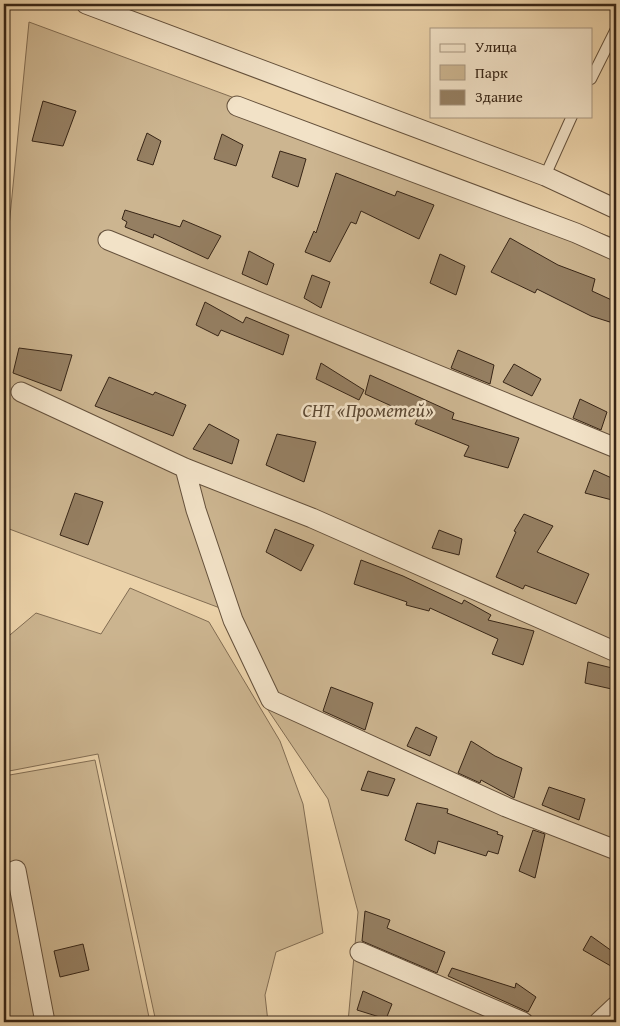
<svg xmlns="http://www.w3.org/2000/svg" width="620" height="1026" font-family="'Gentium Book Plus',serif">
	<style>
		.green { fill: #ccb590; stroke: #826d53 }
		.building { fill: #957f62; stroke: #372516 }
		.lines { fill: none; stroke-linecap: round; stroke-linejoin: round }
		.lane-casing { stroke: #64503b; stroke-width: 12 }
		.street-casing { stroke: #64503b; stroke-width: 21 }
		.lane { stroke: #f2e2c7; stroke-width: 10 }
		.street { stroke: #f2e2c7; stroke-width: 19 }
		.labels { text-anchor: middle; stroke-width: 5; stroke-linejoin: round; paint-order: stroke }
		.park-label { font-size: 19px; font-style: italic; fill: #5c4934; stroke: #f2e2c7 }
	</style>
	<rect width="100%" height="100%" fill="#ebd2a9"/>
	<filter id="stains"><feTurbulence type="fractalNoise" baseFrequency=".004" numOctaves="4"/><feColorMatrix values="0 0 0 0 .2 0 0 0 0 .09 0 0 0 0 .02 0 0 0 .5 -.17"/></filter>
	<radialGradient id="worn" r=".72"><stop offset=".6" stop-color="#630" stop-opacity="0"/><stop offset="1" stop-color="#630" stop-opacity=".3"/></radialGradient>
	<path class="green" d="M29,22l587,217v783h-268l10,-110 -30,-113 -62,-92 -46,-99 -216,-81v-249z
		M130,588l79,34 71,119 23,63 20,129 -47,19 -11,43 3,27h-112l-58,-268 -94,18v-132l32,-27 65,21z
		M95,760l55,262h-146v-246z"/>
	<path class="building" d="M43,101l33,10 -13,35 -31,-5z
		M147,133l14,8 -8,24 -16,-5z
		M222,134l21,11 -7,21 -22,-7z
		M280,151l26,8 -8,28 -26,-10z
		M336,173l59,23 2,-5 37,14 -15,34 -58,-28 -5,13 -5,-2 -21,40 -25,-10 9,-21 2,2z
		M125,210l55,17 3,-7 38,16 -13,23 -54,-25 -1,4 -28,-11 2,-5 -5,-3z
		M510,238l48,27 37,14 -3,12 24,11v22l-25,-8 -54,-27 -2,4 -44,-21z
		M249,251l25,13 -7,21 -25,-11z
		M440,254l25,12 -9,29 -26,-12z
		M312,275l18,7 -9,26 -17,-10z
		M205,302l38,21 3,-6 43,18 -6,20 -62,-25 -3,6 -22,-11z
		M19,348l53,7 -11,36 -48,-18z
		M458,350l36,15 -4,19 -39,-16z
		M321,363l43,27 -5,10 -43,-21z
		M514,364l27,15 -9,17 -29,-14z
		M370,375l84,38 -2,6 67,19 -11,30 -44,-12 5,-10 -54,-22 3,-6 -53,-24z
		M109,377l44,18 2,-3 31,13 -13,31 -78,-30z
		M580,399l27,13 -6,18 -28,-12z
		M209,424l30,16 -7,24 -39,-15z
		M277,434l39,8 -12,40 -38,-17z
		M594,470l22,10v21l-31,-8z
		M75,493l28,9 -15,43 -28,-10z
		M524,514l29,12 -16,26 52,22 -13,30 -51,-19 -2,4 -27,-12 20,-45 -2,-1z
		M275,529l39,16 -13,26 -35,-19z
		M439,530l23,9 -3,16 -27,-7z
		M361,560l42,16 59,28 2,-4 27,15 -3,5 46,11 -11,34 -31,-11 6,-15 -68,-31 -1,3 -23,-6 1,-3 -53,-18z
		M588,662l28,7v21l-31,-7z
		M331,687l42,16 -8,27 -42,-19z
		M416,727l21,10 -7,19 -23,-10z
		M471,741l24,15 27,12 -8,30 -33,-18 -1,3 -22,-10z
		M368,771l27,8 -7,17 -27,-6z
		M549,787l36,12 -6,21 -37,-15z
		M417,803l31,6 -1,4 51,19 -1,2 6,2 -5,18 -10,-3 -2,5 -48,-15 -3,13 -30,-14z
		M533,830l12,4 -10,44 -16,-7z
		M365,911l25,9 -3,8 58,24 -8,21 -75,-32z
		M591,936l25,18v15l-33,-19z
		M83,944l6,26 -29,7 -6,-26z
		M452,968l63,20 1,-5 20,14 -8,15 -80,-36z
		M363,991l29,13 -6,15 -29,-9z"/>
	<g class="lines">
		<g class="lane-casing">
			<path id="lane" d="M591,79l25,-50
				M545,176l27,-60"/>
		</g>
		<g class="street-casing">
			<path id="street" d="M86,4l459,172 71,33
				M237,106l339,127 40,18
				M108,240l508,208
				M21,392l164,76 127,50 304,134
				M185,468l11,42 37,110 38,80 235,107 110,43
				M16,870l29,152
				M360,952l163,70
				M599,1022l17,-16"/>
		</g>
		<use href="#lane" class="lane"/>
		<use href="#street" class="street"/>
	</g>
	<g class="labels">
		<g class="park-label">
			<text x="368" y="417">СНТ «Прометей»</text>
		</g>
	</g>
	<rect width="620" height="1026" fill="none" stroke="#ebd2a9" stroke-width="20"/>
	<rect x="5" y="5" width="610" height="1016" fill="none" stroke="#372516" stroke-width="2.5"/>
	<rect x="10" y="10" width="600" height="1006" fill="none" stroke="#372516"/>
	<rect x="430" y="28" width="162" height="90" fill="#f2e2c7" stroke="#a79680"/>
	<rect x="440" y="44" width="25" height="8" fill="#f2e2c7" stroke="#a79680"/>
	<text x="475" y="52" font-size="15" fill="#372516">Улица</text>
	<rect x="440" y="65" width="25" height="15" fill="#ccb590" stroke="#a79680"/>
	<text x="475" y="78" font-size="15" fill="#372516">Парк</text>
	<rect x="440" y="90" width="25" height="15" fill="#957f62" stroke="#a79680"/>
	<text x="475" y="102" font-size="15" fill="#372516">Здание</text>
	<rect width="100%" height="100%" filter="url(#stains)"/>
	<rect width="100%" height="100%" fill="url(#worn)"/>
</svg>
